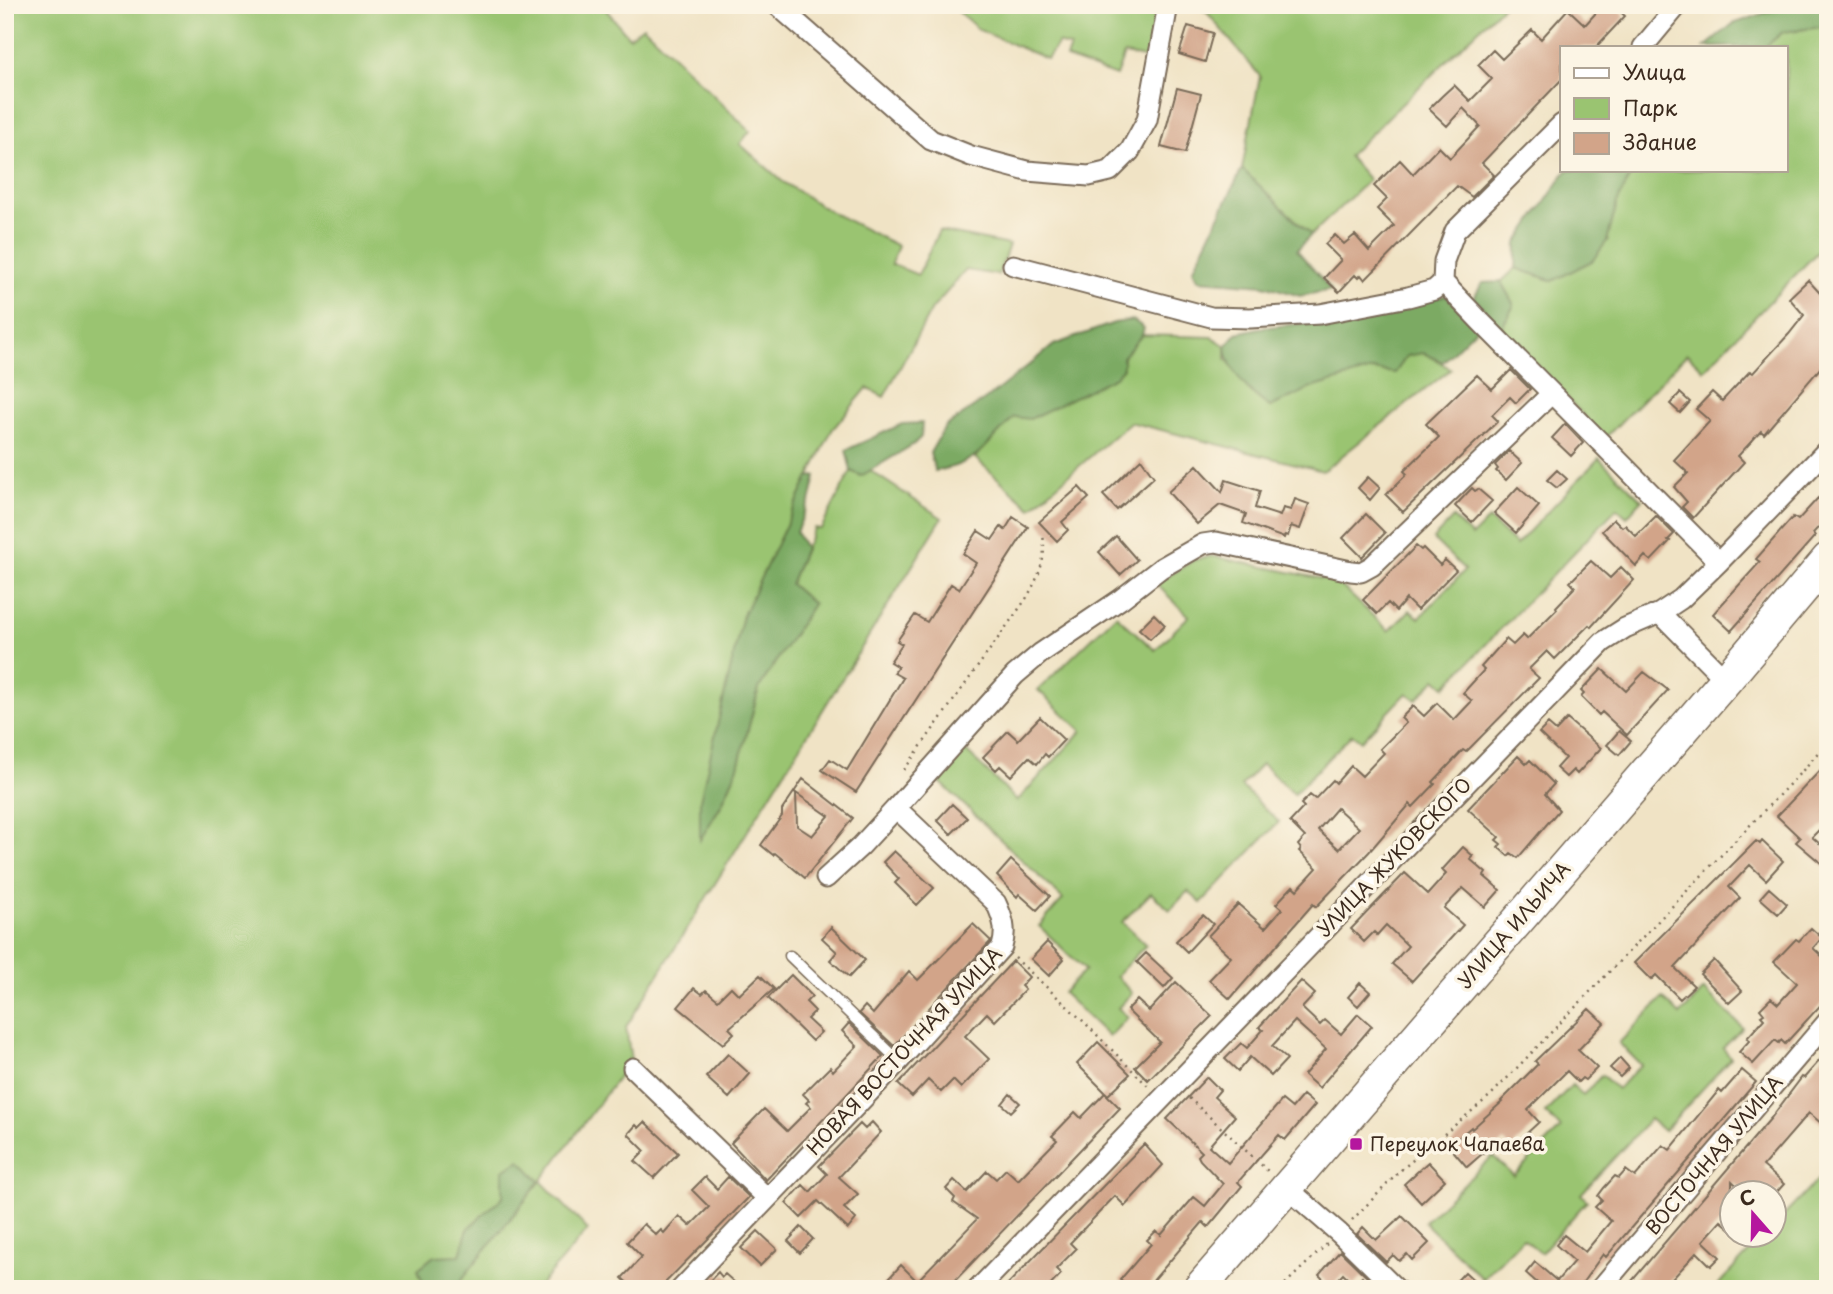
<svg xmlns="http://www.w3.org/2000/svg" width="1833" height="1294" font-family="'Playpen Sans',sans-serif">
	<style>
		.green { fill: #9ac471; stroke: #6a7748; stroke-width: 2 }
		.forest { fill: #7baa63; stroke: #5b6a40; stroke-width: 2 }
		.building { fill: #d2a489; fill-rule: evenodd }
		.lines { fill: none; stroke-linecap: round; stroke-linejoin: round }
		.lane-casing { stroke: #7a6b58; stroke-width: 13 }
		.street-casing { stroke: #7a6b58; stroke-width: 23 }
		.primary-casing { stroke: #7a6b58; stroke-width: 35 }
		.path { stroke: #7a6b58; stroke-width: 2.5; stroke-dasharray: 2 5; stroke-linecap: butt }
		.lane { stroke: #fff; stroke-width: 10 }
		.street { stroke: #fff; stroke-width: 19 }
		.primary { stroke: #fff; stroke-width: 32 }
		.poi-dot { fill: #b5179e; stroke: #fcf5e5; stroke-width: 2.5 }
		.labels { text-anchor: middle; stroke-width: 7; stroke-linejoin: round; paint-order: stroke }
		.street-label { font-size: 19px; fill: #3b2a1e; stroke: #fcf5e5 }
		.poi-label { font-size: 19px; fill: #3b2a1e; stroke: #fcf5e5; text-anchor: start }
	</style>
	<rect width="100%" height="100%" fill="#fcf5e5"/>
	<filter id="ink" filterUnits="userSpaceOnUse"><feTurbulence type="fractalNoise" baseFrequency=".0143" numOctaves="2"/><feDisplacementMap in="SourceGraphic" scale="14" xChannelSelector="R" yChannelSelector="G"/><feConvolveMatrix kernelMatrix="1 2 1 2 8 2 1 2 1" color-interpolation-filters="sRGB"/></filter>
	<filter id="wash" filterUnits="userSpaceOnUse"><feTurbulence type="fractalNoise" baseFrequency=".00686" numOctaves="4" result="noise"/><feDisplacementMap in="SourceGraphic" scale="28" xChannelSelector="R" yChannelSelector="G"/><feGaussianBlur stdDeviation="1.57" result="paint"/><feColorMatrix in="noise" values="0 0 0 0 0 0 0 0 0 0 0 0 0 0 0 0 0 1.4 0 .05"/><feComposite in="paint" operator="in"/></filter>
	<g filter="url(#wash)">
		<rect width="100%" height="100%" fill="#f0e3c5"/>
		<path class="green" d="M5,5h597l27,32 14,-11 107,105 -10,13 43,38 48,30 67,34 -7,18 27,11 21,-44 70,14 -11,30 -32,-5 -34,39 -48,88 -17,-9 -35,42 -89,185 -43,224 21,-33 17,-39 21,-79 54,-84 -23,-20 24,-56 7,1 30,-58 10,4 8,-5 73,48 -316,509 5,33 -90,121 47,49 -49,56 2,3h-87l86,-107 -37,15 -35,31 -8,28h-26l-16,13 7,20h-420z
			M951,5h205l-6,54 -26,-5 -8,22 -50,-18 4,-11 -12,-4 -11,16 -68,-29z
			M1191,5h313l-156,151 21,24 -58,55 -69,-66 18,-93 -54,-65z
			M1828,26v215l-124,129 -17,-16 -82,84 -104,-109 13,-24 -13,-23 15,-14 37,13 54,-40 10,-38 13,-27 23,-6h133v-123h-21l18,-15z
			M1142,335l70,2 14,9v13l44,48 41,-19 61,-18 23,3 12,-17 16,-4 28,17 -128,102 -193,-49 -99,86 -56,-50 39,-41 109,-60z
			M1599,458l43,42 -15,17 -10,-9 -172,179 -9,-8 -20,21 -9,-7 -46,48 -9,-7 -58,60 -32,-30 -21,22 38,36 -78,81 -13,-12 -18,19 -19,-17 -29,29 24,23 -30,31 16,17 -14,15 10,9 -19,20 -46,-44 22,-23 -46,-44 24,-27 -124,-118 27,-30 51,50 65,-70 -44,-41 78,-75 39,35 34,-34 -33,-32 38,-24 18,-4 125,26 52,49 21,-21 9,8 46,-48 -32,-31 20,-21 19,18 17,-17 27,26z
			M1704,990l39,38 -20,20 8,10 -67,73 -14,-12 -69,75 6,7 -46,52 -18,-15 -40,41 -59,-57 69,-66 21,20 47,-48 -16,-15 27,-28 11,10 19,-20 15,14 24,-24 -22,-22 44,-45 17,17z
			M1828,1169v120h-114l51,-54 8,-1 1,-8z"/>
		<path class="forest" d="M1788,5h40v21l-45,6 -18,15h-60l28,-23z
			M1242,169l69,66 -14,15 34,40 -31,6 -36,-11 -65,-5 -6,-10z
			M1567,170h86l-23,6 -13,27 -10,38 -15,20 -39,20 -37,-13 1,-25z
			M1501,282l13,23 -13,24 -27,-31 8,-15z
			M1446,295l31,33 -34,34 -20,-9 -16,3 -12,17 -23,-3 -61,18 -41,19c-20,-13 -43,-37 -44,-61l11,-13 22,-5 110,-11z
			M1133,320l11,8 -2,7 -19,22v11l-8,9 -85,42 -16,-2c-29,29 -36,47 -79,54l-5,-18 15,-26 45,-31 64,-51 60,-22z
			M922,423l-1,14 -7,7 -53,32 -10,-5 -5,-21 56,-26z
			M816,476l-5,22 -15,34 9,16 -15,36 23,20 -54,84 -21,79 -17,38 -21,35v-40l43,-185 66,-138z
			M520,1160l20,21 -86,108h-29l-7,-20 16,-13 26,-1 8,-27 35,-31v-27z"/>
		<g id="blocks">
			<path class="building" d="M1603,5h10l12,11 -29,31h-34v32l-80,84 12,12 -22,22 -15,-11 -92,94 -4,-5 -3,3 -3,-3 -16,17 -15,-14 17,-18 -16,-16 10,-9 9,9 11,-9 14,16 25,-25 -17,-17 10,-10 -13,-13 26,-26 13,14 26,-27 11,11 30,-32 -17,-18 -16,18 -18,-17 13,-13 12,-11 16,16 22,-22 -14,-14 15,-15 9,9 30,-29 9,9 27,-30 17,16z
				M1188,26l25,7 -8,29 -26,-8z
				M1177,88l24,6 -16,59 -24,-6z
				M1808,280l20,22v57l-64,75 -3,-3 -23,25 6,6 -51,56 -11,-11 5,-5 -13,-15 14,-14 -14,-13 36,-39 -14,-12 16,-17 10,9 28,-30 3,2 36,-39 15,-19 -15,-17z
				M1511,370l19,19 -14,14 -6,-6 -18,18 6,6 -95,91 -17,-17 21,-21 -3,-3 35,-34 -13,-13 51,-49 15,14z
				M1680,393l10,9 -10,11 -10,-9z
				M1565,424l18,19 -12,13 -19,-18z
				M1509,451l13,12 -16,17 -10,-9 2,-2 -3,-4z
				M1141,459l13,18 -37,33 -14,-15z
				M1197,465l25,27 4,-12 34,11 -5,17 25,8 3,-8 8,2 4,-11 14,5 -9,25 -9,-3 -3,10 -3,-1 -1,3 -41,-15 3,-9 -26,-9 -23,19 -29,-32z
				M1557,470l10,9 -10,9 -10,-8z
				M1368,477l12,11 -10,12 -12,-12z
				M1079,487l10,11 -27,24 6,8 -11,11 -18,-19z
				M1518,487l21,19 -23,27 -22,-20z
				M1472,488l3,3 3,-2 14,12 -20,21 -17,-16z
				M1818,498l10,9v10l-15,16 2,3 -84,95 -18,-17 47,-52 -4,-3 37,-42 5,3z
				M1366,514l19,19 -23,24 -19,-19z
				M1656,516l18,18 -6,6 2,1 -19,20 -6,-5 -9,10 -34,-35 12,-12 8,8 3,-2 11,11z
				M1013,517l15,10 -172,265 -34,-22 8,-11 17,11 56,-92 -9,-5 4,-6 -8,-5 12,-18 -5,-3 18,-26 12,7 24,-38 8,5 17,-26 -13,-9 15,-23 14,9 9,-13 4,3z
				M1116,536l21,24 -17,15 -21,-23z
				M1416,546l5,4 2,-2 17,17 5,-5 11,10 -39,40 -11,-11 -10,12 -8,-8 -11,11 -14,-14z
				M1591,561l19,17 11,-11 13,13 -43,47 -2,-2 -34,34 -8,-8 -18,18 10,9 -73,74 -3,-2 -30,32 2,2 -22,23 -3,-3 -41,48 -53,55 -3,-3 -83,95 -21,-19 22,-23 -23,-21 30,-32 27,24 17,-19 -6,-5 17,-18 4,4 20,-22 -18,-17 2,-2 -3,-4 7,-8 -15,-15 14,-15 -3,-3 9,-9 5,4 18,-19 3,3 15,-17 11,10 22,-23 -4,-4 26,-26 -5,-5 12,-12 11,10 13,-13 17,17 18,-19 -9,-8 21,-23 -3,-3 25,-28 7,6 10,-10 4,4 30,-30 -1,-2 19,-20 -5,-5zM1337,808l22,20 -20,21 -21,-19z
				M1154,614l11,11 -15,14 -11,-10z
				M1602,669l24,22 18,-19 24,18 -41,45 -25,-23 -3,3 -18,-18 3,-3 -3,-3z
				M1040,717l24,23 -16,17 -3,-3 -8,10 -8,-7 -18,19 -11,-10 -4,4 -13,-13 25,-26 10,9z
				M1567,719l34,29 -24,26 -4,-4 -7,7 -10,-9 9,-10 -26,-25 9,-9 8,7z
				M1619,731l12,10 -12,14 -12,-10z
				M1518,756l8,8 4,-4 24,24 -9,10 14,16 -41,48 -7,-5 -3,3 -10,-9 3,-3 -5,-4 3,-3 -31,-28z
				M1828,762v59l-16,16 16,14v18l-32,-27 4,-4 -23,-22z
				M803,779l50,39 -48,60 -30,-25 -2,2 -12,-10 21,-29v-6zM796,793l33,23 -17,20 -15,-10z
				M952,804l15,14 -16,16 -14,-14z
				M1756,841l4,3 2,-3 21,20 -17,19 -16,-15 -21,22 11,11 -65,70 19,18 -14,13 -24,-24 -5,5 -17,-17z
				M1463,847l10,9 -3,3 16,14 -2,3 16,14 -15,17 -22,-19 -19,20 19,17 -51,56 -20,-17 16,-18 -22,-21 -9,10 -3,-3 -10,10 -13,-13 54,-56 23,21 18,-20 -4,-4z
				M894,851l40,37 -17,17 -22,-22 4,-4 -16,-17z
				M1011,860l39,36 -13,14 -18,-16 -2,3 -20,-21z
				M1769,888l18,16 -9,10 -18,-16z
				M1203,915l10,9 -26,28 -11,-11z
				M973,924l18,17 -97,105 -35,-33 6,-7 8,8 36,-43 9,9z
				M831,927l34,33 -16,17 -19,-17 7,-8 -15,-14z
				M1811,928l11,10 -9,10 15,14v35l-43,47 -4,-4 -2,3 -4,-3 -22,24 -14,-12 11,-12 -3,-2 17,-19 -3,-3 3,-2 -4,-5 11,-11 7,6 19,-21 -23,-21 22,-23 3,2z
				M1047,942l17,17 -15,17 -18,-17z
				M1146,953l27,25 -9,10 -27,-26z
				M1714,960l28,31 -13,12 -29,-29z
				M1013,961l16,16 -8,9 4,4 -30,31 -8,-8 -22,23 24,23 -28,29 -8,-8 -12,12 -13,-12 -16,17 -14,-13z
				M760,975l14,14 -45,39 5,5 -11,11 -45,-37 16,-19 8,6 4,-4 12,10 13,-13 8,8z
				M791,975l21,21 -6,6 9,9 -8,8 14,13 -9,9 -44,-43z
				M1301,981l14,13 -13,14 18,17 5,-5 16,14 17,-20 14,12 -53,62 -15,-13 22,-26 -31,-28 -23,25 15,13 -16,17 -21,-19 -12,14 -13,-12 16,-16 6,5 16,-18 -4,-3z
				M1176,982l36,34 -64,64 -13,-13 25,-25 -33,-32 10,-10 12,11z
				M1360,983l10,9 -12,14 -10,-9z
				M1589,1009l15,14 -26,27 19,18 -12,12 -3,-2 -4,4 -11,-11 -39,39 11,12 -28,26 -7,-7 -11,10 -3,-4 -23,20 -18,-21 22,-19 1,2 30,-27 -1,-1 37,-37 -3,-3z
				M849,1023l34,33 -117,124 -35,-37 33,-34 23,22 24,-24 -5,-4 3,-3 -6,-6 27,-27 3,4 24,-25 -15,-15z
				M1098,1042l32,32 -22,21 -31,-31z
				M1828,1051v78l-19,-16 -46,53 21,18 -8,9h-31l-13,-12v49l-11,-9 -18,20 17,16 -9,9 -14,-14 -34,37h-38l146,-171 31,-41 2,1z
				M728,1054l22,20 -21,24 -23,-21z
				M1620,1058l9,10 -9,9 -10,-9z
				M1742,1070l14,12 -150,175 -3,-3 -25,35h-34l-18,-16 9,-11 22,19 17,-20 -18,-16 8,-10 21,17 26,-31 -16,-14 7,-7 -4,-4 6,-8 11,-12 4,2 7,-8 9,7 28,-32 7,5 49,-60 3,3z
				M1207,1077l13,13 -6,7 21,19 -26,30 19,17 54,-63 10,8 11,-13 12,10 -30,35 -6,-5 -41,47 4,4 -28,34 -6,7 -5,-5 -57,67h-16l-10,-9 31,-36 -4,-4 9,-9 5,4 33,-38 11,9 18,-22 -23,-24 -2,-4 4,-4 -35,-33z
				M1105,1093l15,15 -173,181h-68l22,-24 16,16 60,-62 -24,-17 2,-4 -9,-9 8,-9 13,12 20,-21 9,8 10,-10 12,11 39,-40 -5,-4 23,-24 6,6z
				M1010,1094l10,9 -9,9 -9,-8z
				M645,1122l33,31 -24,25 -19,-17 10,-10 -17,-17 8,-9 3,3z
				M872,1122l9,10 -42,45 19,17 -14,14 12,11 -8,10 -30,-28 -17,17 -15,-15 17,-18 7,7 17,-18 -8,-8 41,-42 5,5z
				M1144,1144l19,21 -38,41 -10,-10 -45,47 6,6 -20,20 5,5 -14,15h-44z
				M1428,1162l17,18 -24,23 -17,-19z
				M705,1177l12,12 11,-12 21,20 -90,92h-25l-12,-11 20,-21 -15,-15 17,-18 12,11 5,-5 3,3 15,-17 11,10 19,-19 -17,-17z
				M1402,1216l27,27 -17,17 -5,-6 -8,7 -6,-6 -7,7 -29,-28 6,-7 13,13z
				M801,1227l12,12 -13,14 -12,-12z
				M758,1231l19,18 -17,17 -19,-18z
				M1340,1251l29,28 -3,3 -4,-5 -8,8 -11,-11 -12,13 -12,-12z
				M718,1272l4,5 3,-3 9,8 -3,3 4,4h-33z
				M1465,1272l18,17h-34z"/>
		</g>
	</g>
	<g filter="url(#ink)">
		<use href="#blocks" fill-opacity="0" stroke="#7a6b58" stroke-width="2"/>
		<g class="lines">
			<g class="lane-casing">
				<path id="lane" d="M790,956l109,105"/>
			</g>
			<g class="street-casing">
				<path id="street" d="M777,5l154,135 40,16 56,15 62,5 21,-5 20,-20 17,-31 21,-115
					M1643,47l35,-42
					M1013,265l198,52 39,1 70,-4 88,-17 26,-7 9,-8 1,-21 11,-30 107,-107
					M1443,282l38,40 238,240
					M1660,613l66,67
					M826,878l35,-32 35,-38
					M633,1068l134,130
					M1286,1187l53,46 57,56
					M681,1289l218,-228 103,-114c5,-17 1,-29 -6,-44l-100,-95 119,-133 26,-22 80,-54 40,-31 42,-24 13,-2 135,29 10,1 11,-6 179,-172
					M978,1289l625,-647 22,-14 35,-15 21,-14 38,-37 109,-113
					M1600,1289l228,-268"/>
			</g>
			<g class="primary-casing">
				<path id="primary" d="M1199,1289l527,-609 102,-121"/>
			</g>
			<path class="path" d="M904,770l122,-171c12,-21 21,-39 17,-64
				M1015,958l67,62 67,67
				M1189,1098l80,74
				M1352,1220l49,-50 90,-75 313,-326 24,-28
				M1280,1289l47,-45"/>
			<use href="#lane" class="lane"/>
			<use href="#street" class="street"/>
			<use href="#primary" class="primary"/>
		</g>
	</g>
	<rect class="poi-dot" x="1349" y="1137" width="14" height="14" rx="3.5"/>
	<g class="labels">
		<g class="street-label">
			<text transform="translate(1394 857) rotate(-46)" y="7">УЛИЦА ЖУКОВСКОГО</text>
			<text transform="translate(1514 925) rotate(-49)" y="7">УЛИЦА ИЛЬИЧА</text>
			<text transform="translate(904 1051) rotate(-47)" y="7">НОВАЯ ВОСТОЧНАЯ УЛИЦА</text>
			<text transform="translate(1714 1155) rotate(-50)" y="7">ВОСТОЧНАЯ УЛИЦА</text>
		</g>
		<g class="poi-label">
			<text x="1370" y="1151">Переулок Чапаева</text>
		</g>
	</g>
	<rect width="1833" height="1294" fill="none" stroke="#fcf5e5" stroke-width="28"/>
	<rect x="1560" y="46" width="228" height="126" fill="#fcf5e5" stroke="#afa495" stroke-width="2"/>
	<rect x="1574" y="68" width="35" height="10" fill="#ffffff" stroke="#afa495" stroke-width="2"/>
	<text x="1623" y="80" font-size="21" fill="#3b2a1e">Улица</text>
	<rect x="1574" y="98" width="35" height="21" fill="#9ac471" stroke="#afa495" stroke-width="2"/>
	<text x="1623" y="116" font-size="21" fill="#3b2a1e">Парк</text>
	<rect x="1574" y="133" width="35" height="21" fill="#d2a489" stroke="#afa495" stroke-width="2"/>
	<text x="1623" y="150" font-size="21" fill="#3b2a1e">Здание</text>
	<g transform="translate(1753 1214) rotate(340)"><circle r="33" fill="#fcf5e5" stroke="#afa495" stroke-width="2"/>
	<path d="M0-5L12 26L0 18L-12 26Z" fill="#b5179e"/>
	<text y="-10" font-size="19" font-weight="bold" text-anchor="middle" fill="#3b2a1e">С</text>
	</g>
</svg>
